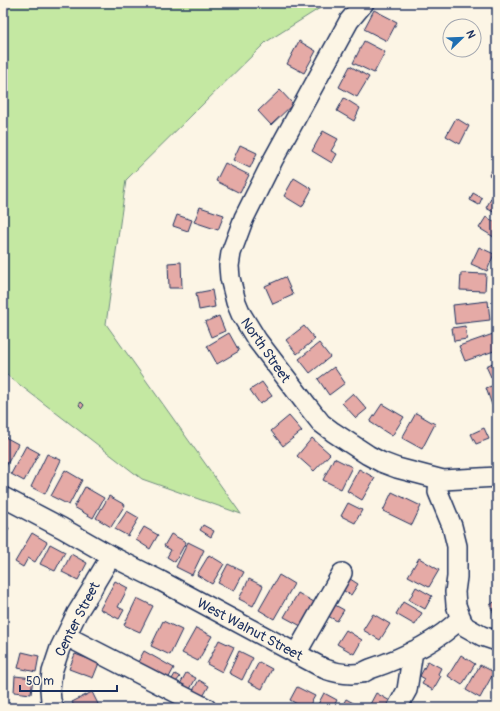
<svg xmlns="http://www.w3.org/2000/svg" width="500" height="711" font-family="Pangolin,sans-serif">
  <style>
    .green { fill: #c4e8a2; stroke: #708c80 }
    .building { fill: #e5aaa6; stroke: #1b2f5e }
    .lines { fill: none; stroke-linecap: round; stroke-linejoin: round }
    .minor-casing { stroke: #1b2f5e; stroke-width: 22 }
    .minor { stroke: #fcf5e5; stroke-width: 19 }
    .labels { text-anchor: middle; stroke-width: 3; stroke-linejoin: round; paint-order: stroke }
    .street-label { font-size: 14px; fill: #1b2f5e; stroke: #fcf5e5 }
  </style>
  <rect width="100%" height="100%" fill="#fcf5e5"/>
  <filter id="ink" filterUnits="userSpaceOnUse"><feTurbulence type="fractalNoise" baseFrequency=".025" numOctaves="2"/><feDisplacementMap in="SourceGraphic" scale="8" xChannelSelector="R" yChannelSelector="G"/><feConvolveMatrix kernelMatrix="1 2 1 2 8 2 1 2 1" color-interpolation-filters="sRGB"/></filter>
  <g filter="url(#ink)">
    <!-- green -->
    <path class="green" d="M3,3H328L266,42L126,180L106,324L241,514L142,479L3,372Z"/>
    <!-- building -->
    <path class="building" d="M374,10L397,22L387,41L364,29Z
      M299,41L316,51L304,73L287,64Z
      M364,41L385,52L374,73L353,63Z
      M350,66L369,77L357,97L339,87Z
      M280,90L293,104L271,125L258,111Z
      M344,98L360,108L354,121L337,111Z
      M456,118L469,126L460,144L446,136Z
      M323,131L338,139L331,151L337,154L332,163L312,151Z
      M240,145L257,153L250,168L233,160Z
      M497,162V179L489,175Z
      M225,163L249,175L240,193L216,181Z
      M294,178L312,189L302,207L284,196Z
      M473,193L482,198L479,205L470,200Z
      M494,193L497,194V214L486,208Z
      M200,207L224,215L218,230L194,222Z
      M177,215L192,220L188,231L173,226Z
      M486,217L497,223V239L479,228Z
      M479,247L494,254L487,271L471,264Z
      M181,262L182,288H169L168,263Z
      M461,273L486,274L485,291L460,290Z
      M285,277L293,295L273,304L265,286Z
      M212,290L215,307L199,310L196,293Z
      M488,301L490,320L455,324L453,305Z
      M219,316L225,331L211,337L205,322Z
      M304,326L315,339L297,354L286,340Z
      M465,326L467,339L454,341L452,328Z
      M229,333L239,351L217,364L207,346Z
      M496,333L497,350L465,361L459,346Z
      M319,343L330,357L310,373L299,359Z
      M497,361V375L491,377L486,366Z
      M334,367L345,383L329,395L318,379Z
      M262,382L272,396L260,404L250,390Z
      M497,384V403L492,405L486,388Z
      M353,393L367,409L356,418L342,403Z
      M81,402L84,405L82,408L79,405Z
      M382,404L404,417L392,436L370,422Z
      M497,408V418L494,409Z
      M416,413L435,424L422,449L402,438Z
      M289,416L302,431L283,446L271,431Z
      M484,428L489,439L476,444L471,434Z
      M5,437L18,444L4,470L3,469V441Z
      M312,438L330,454L314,471L297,456Z
      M26,446L39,453L24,481L11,474Z
      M47,454L61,460L45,494L31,487Z
      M334,458L352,467L341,489L323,480Z
      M359,469L375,478L362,500L347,491Z
      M65,470L82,480L69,505L51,496Z
      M85,487L104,498L93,518L74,507Z
      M392,492L421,506L412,525L383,511Z
      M109,496L125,505L111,527L96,518Z
      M348,503L362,510L355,523L341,516Z
      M127,511L139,518L128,536L115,529Z
      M3,525L9,528L3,540Z
      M203,525L214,531L211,537L200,530Z
      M144,527L158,535L150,549L136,540Z
      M32,533L47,542L35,562L28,558L23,567L15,562Z
      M171,534L186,542L175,562L167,557L171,550L164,546Z
      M188,542L204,550L192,575L176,567Z
      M50,544L65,552L55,571L40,564Z
      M71,554L87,563L78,580L62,572Z
      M209,555L224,564L212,584L197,575Z
      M419,558L439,570L429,587L408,576Z
      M228,564L244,572L234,591L218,583Z
      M497,568V579L494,569Z
      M279,575L294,584L274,619L259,610Z
      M347,577L358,584L351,595L339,588Z
      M249,579L263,586L253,606L239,599Z
      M115,581L128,588L118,607L124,610L119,619L100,609Z
      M416,587L432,596L425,609L409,600Z
      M298,593L314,602L301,626L284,617Z
      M137,598L153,606L140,632L124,625Z
      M497,600V617L495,616L490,605Z
      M403,602L422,613L415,625L396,614Z
      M335,605L344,610L337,621L328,616Z
      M373,614L390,624L380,640L363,630Z
      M163,621L182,630L170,655L151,646Z
      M196,628L212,636L198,661L182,653Z
      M346,630L362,640L354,654L337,644Z
      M219,640L234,647L222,672L207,664Z
      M144,651L174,668L167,681L137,664Z
      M239,651L253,658L242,680L229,673Z
      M22,652L39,656L36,672L18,668Z
      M75,654L99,663L93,678L69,669Z
      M461,655L475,664L462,685L448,676Z
      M428,661L441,668L438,674L441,676L433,690L422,684L425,679L420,676Z
      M259,662L272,669L262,689L248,682Z
      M480,665L494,672L480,698L466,690Z
      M186,673L196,678L189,691L179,686Z
      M175,674L180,677L176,682L172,679Z
      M15,676L33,678L31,694L14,692Z
      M199,680L209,686L201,700L191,694Z
      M297,687L315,696L308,708H304L290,700Z
      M92,692L100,708H75L72,702Z
      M324,693L337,700L333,708H316Z
      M376,693L392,702L389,708H368Z
      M346,699L359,706L358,708H341Z"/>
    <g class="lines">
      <defs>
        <path id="minor" d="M364,3L349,21L273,160L244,218L231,253L229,266L230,278L236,302L241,314L257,340L306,404L321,423L333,432L368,455L381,462L397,468L439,479L443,480L497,477
          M439,479L438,492L452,526L457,546V577L455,592L456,605L462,622L466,627L482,636L497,641
          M3,497L62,528L111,556L161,581L325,669C336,673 350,675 362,673C365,672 367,670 370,669C403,658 436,643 461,618
          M66,636L206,708
          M296,654L342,573
          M54,708L51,701L50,689L52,672L60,648L77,613L92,589L96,581L111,556
          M397,708L407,690L413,651"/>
      </defs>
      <!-- minor casing -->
      <use href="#minor" class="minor-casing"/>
      <!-- minor -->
      <use href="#minor" class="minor"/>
    </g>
  </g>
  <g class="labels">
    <!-- street labels -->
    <g class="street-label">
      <text transform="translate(266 350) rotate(55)" y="5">North Street</text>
      <text transform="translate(77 619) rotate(-63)" y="5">Center Street</text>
      <text transform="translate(250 629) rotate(28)" y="5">West Walnut Street</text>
    </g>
  </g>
  <!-- margin -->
  <rect width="500" height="711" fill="none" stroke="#fcf5e5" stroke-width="16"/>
  <rect x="8" y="8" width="484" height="695" fill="none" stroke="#1b2f5e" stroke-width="1.5" filter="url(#ink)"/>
  <!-- north arrow -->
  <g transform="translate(462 38) rotate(67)"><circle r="19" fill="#fcf5e5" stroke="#a2a6af"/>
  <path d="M0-3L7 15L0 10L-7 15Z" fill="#1f6fb2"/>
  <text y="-6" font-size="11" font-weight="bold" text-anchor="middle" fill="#1b2f5e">N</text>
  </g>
  <!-- scale -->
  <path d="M20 685v6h97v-6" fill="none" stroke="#1b2f5e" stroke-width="2"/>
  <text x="26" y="685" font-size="12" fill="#1b2f5e" stroke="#fcf5e5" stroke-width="3" paint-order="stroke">50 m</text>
</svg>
